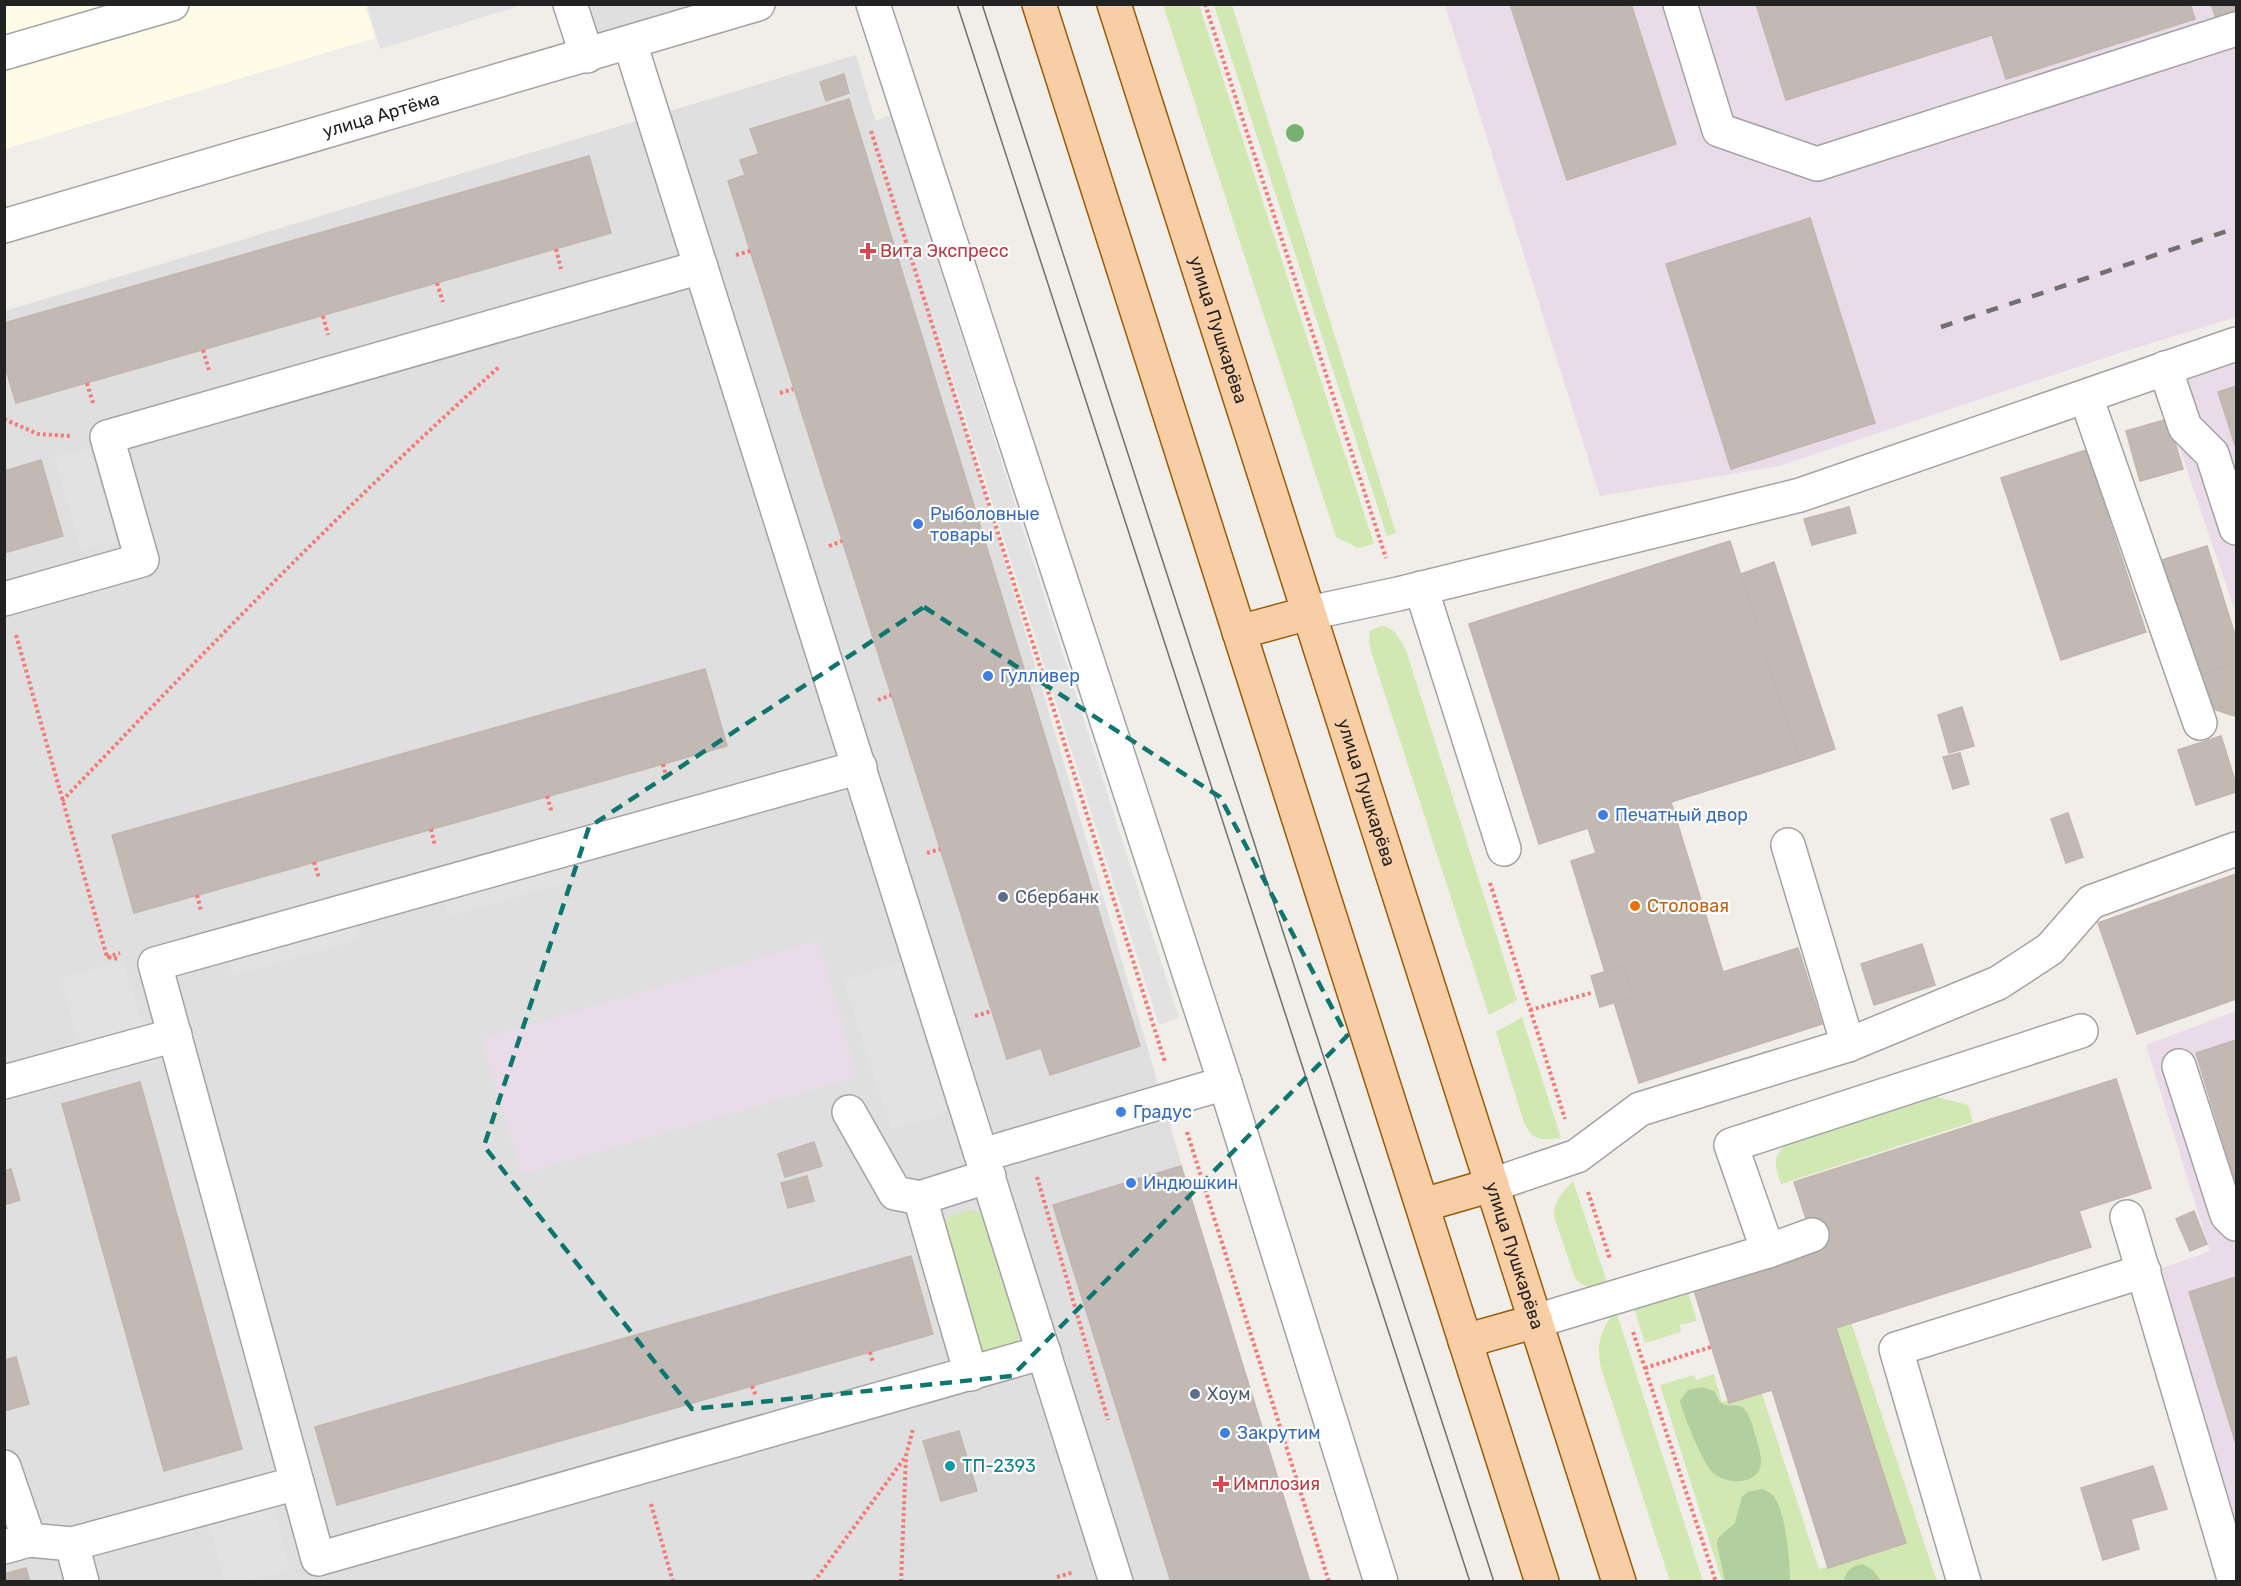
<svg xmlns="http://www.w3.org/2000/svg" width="2241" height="1586" font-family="Rubik,sans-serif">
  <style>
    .residential { fill: #e0dfdf }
    .industrial { fill: #eadbe9 }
    .education { fill: #fefce6 }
    .grass { fill: #d1e8b2 }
    .forest { fill: #b2cfa0 }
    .parking { fill: #e2e2e2 }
    .building { fill: #c2b9b5; stroke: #c3b4ac; stroke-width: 1.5 }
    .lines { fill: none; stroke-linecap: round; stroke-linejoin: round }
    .minor-casing { stroke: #a3a3a3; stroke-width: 36 }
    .major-casing { stroke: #985c07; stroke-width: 36 }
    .path { stroke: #f47a77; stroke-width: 4; stroke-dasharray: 3 3; stroke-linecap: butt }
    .minor { stroke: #fff; stroke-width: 33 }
    .major { stroke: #f8cea7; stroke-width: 33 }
    .tram { stroke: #707070; stroke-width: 1.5 }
    .rail { stroke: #707070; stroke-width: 4.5; stroke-dasharray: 12 12; stroke-linecap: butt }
    .tree { fill: #76b072 }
    .marked { fill: none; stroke: #0f766e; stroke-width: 4.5; stroke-dasharray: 12 8; stroke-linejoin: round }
    .health-dot { fill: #e0444e; stroke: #fff; stroke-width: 2 }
    .shop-dot { fill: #3f7fe0; stroke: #fff; stroke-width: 2 }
    .service-dot { fill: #5c6f8a; stroke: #fff; stroke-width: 2 }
    .food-dot { fill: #e8710a; stroke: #fff; stroke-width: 2 }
    .culture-dot { fill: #0f9aa8; stroke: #fff; stroke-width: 2 }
    .labels { text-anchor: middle; stroke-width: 4.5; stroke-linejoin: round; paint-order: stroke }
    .street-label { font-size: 18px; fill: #222; stroke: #fff }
    .health-label { font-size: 18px; fill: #be3a42; stroke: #fff; text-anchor: start }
    .shop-label { font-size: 18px; fill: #366cbe; stroke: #fff; text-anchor: start }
    .service-label { font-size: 18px; fill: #4e5e75; stroke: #fff; text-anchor: start }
    .food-label { font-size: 18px; fill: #c56008; stroke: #fff; text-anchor: start }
    .culture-label { font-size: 18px; fill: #0d838f; stroke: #fff; text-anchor: start }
  </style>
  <rect width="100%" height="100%" fill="#f1eee9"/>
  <!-- residential -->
  <path class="residential" d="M577,4L703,5L588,40Z
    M856,55L1304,1581L5,1582V311Z"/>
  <!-- industrial -->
  <path class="industrial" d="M1445,5H2236V317L2116,354L1779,466L1600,496Z
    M2236,337V614L2151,365Z
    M818,941L857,1077L522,1174L482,1039Z
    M2236,1011V1581L2130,1280L2210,1251L2146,1045Z"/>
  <!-- education -->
  <path class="education" d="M5,5H365L375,38L5,149Z"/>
  <!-- grass -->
  <path class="grass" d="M1163,5H1199L1374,544L1358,548L1336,537Z
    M1214,5H1232L1396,533L1387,536Z
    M1380,626C1394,626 1400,639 1406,650L1517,1000L1489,1015L1371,651L1369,642L1370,631Z
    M1522,1017L1561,1138C1541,1140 1534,1142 1524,1123L1496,1032Z
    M1921,1093L1968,1105L1973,1122L1781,1184C1771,1155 1775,1154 1798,1134Z
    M1573,1181L1609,1288C1594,1289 1585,1289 1575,1278L1554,1216C1553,1201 1563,1192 1573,1181Z
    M969,1210L978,1212L985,1218L1019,1335L1017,1346L995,1358L978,1351L943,1229L949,1216Z
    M1687,1289L1697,1321L1680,1325L1681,1332L1645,1343L1633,1305Z
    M1616,1311L1703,1581H1670L1601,1368C1596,1345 1600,1329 1616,1311Z
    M1850,1319L1937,1581H1722L1660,1385L1694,1375L1696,1380L1714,1374L1722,1402L1761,1391L1819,1569L1895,1545L1826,1327Z"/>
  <!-- forest -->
  <path class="forest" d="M1703,1387L1714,1391C1717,1395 1718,1400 1721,1403C1729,1409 1740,1401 1746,1411C1752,1419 1754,1431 1757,1441C1759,1450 1763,1459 1760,1468C1754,1486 1724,1484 1712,1472C1703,1463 1683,1415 1680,1401L1688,1390Z
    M1762,1489C1766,1491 1772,1493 1774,1497C1786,1512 1790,1562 1790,1581H1725L1717,1545L1718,1538L1735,1523L1742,1497L1747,1492Z
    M1863,1564L1873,1570L1881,1581H1844C1846,1570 1852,1566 1863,1564Z"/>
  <!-- parking -->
  <path class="parking" d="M515,4L516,7L380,49L367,5Z
    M891,115L1179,1018L1159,1025L871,122Z
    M90,448L116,541L81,550L55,457Z
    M569,857L575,880L448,916L441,893Z
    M353,917L359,939L232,975L225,953Z
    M123,960L143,1027L80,1045L60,979Z
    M901,962L947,1112L891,1129L844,980Z
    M271,1499L290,1569L246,1581H225L207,1517Z"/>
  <!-- building -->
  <path class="building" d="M1510,4H1631L1676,144L1567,180Z
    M1756,4H2190L2195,19L2006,79L1992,35L1786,100Z
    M2211,4H2236V18L2218,24Z
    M844,74L849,93L826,101L820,82Z
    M849,99L1140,1046L1050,1075L1041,1048L1007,1059L728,181L745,175L740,160L759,154L750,129Z
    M589,156L611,233L16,403L4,363V323Z
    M1810,218L1875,423L1731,469L1666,264Z
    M2236,386V448L2218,392Z
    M2168,419L2183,469L2140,481L2126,431Z
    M2086,450L2146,632L2061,660L2001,478Z
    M41,460L63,536L4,553V471Z
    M1849,507L1856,533L1812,545L1804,519Z
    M1730,541L1800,761L1671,802L1723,972L1798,948L1822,1024L1639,1083L1614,1002L1633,997L1628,982L1623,966L1605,972L1571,861L1596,853L1588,828L1539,844L1469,624Z
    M2207,546L2236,638V663L2200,675L2162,560Z
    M1774,562L1816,692L1781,703L1741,574Z
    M2236,663V715L2234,716L2210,708L2200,675Z
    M705,669L727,746L134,913L112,835Z
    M1816,692L1835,749L1800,761L1781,703Z
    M1962,707L1974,746L1949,753L1938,715Z
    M2221,736L2236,784V792L2196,805L2178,750Z
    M1960,753L1969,784L1953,789L1943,757Z
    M2068,813L2083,857L2066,863L2051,819Z
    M2236,874V999L2137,1034L2098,923Z
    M1922,944L1935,985L1874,1005L1861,964Z
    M1623,966L1633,997L1600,1007L1591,976Z
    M2236,1040V1183L2196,1053Z
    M2116,1079L2151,1188L2079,1211L2091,1247L1836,1328L1906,1543L1828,1568L1772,1390L1729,1403L1693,1287L1816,1249L1794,1182Z
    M140,1082L242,1449L164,1471L62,1104Z
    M814,1142L822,1166L785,1177L778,1154Z
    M1181,1166L1310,1582H1171L1053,1205Z
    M11,1169L20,1200L4,1205V1171Z
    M807,1176L814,1201L788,1208L781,1183Z
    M2194,1211L2207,1244L2190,1251L2176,1219Z
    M911,1256L933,1334L337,1505L315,1427Z
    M2236,1277V1444L2189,1292Z
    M16,1357L29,1404L4,1411V1360Z
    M959,1431L977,1491L941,1501L923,1441Z
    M2153,1466L2167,1509L2131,1519L2139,1549L2103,1560L2081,1488Z
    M26,1568L30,1582H4V1574Z"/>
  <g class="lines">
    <defs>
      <g id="minor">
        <path d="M570,4L587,56"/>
        <path d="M873,4L1225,1083L1381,1582"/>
        <path d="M1680,4L1719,130L1817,164L2236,29"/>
        <path d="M630,43L1116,1582"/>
        <path d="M4,53L172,4"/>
        <path id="s1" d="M4,226L758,4"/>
        <path d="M2165,368L2185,427L2212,454L2236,528"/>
        <path d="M2086,397L2200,723"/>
        <path d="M1421,588L1504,849"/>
        <path d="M4,599L142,560L107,437L701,267"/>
        <path d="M1309,613L1398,594L1800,495L2236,344"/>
        <path d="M860,767L155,964L318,1559L1044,1352"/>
        <path d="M1788,845L1848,1045"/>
        <path d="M2179,1066L2227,1215L2236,1224"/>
        <path d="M4,1082L175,1035"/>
        <path d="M849,1112L895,1193L920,1198L989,1176"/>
        <path d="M983,1155L1225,1083"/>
        <path d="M1492,1185L1577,1156L1640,1109L1848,1045L1998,983L2050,949L2091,902L2236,849"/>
        <path d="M920,1198L971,1374"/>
        <path d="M2127,1217L2235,1582"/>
        <path d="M1768,1251L1731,1145L2081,1031"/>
        <path d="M1536,1321L1768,1251L1812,1235"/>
        <path d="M4,1467L29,1540"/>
        <path d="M72,1544L82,1582"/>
        <path d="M4,1547L29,1540L72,1544L297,1483"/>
        <path d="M1964,1582L1896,1349L2144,1271"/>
      </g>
      <g id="major">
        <path d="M1039,4L1542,1582"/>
        <path id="s2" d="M1114,4L1619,1582"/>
        <path d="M1239,632L1309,613"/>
        <path d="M1423,1205L1492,1185"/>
        <path d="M1465,1341L1536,1321"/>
      </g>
    </defs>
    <!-- minor casing -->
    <use href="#minor" class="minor-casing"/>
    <!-- major casing -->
    <use href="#major" class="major-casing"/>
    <!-- path -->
    <path class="path" d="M1205,4L1386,558
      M871,131L1165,1062
      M556,249L561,269
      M736,255L750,251
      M437,283L443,302
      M323,316L328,335
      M203,350L209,370
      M87,383L93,403
      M780,393L793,389
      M4,419L38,434L70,436
      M829,546L842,541
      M16,635L107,957L118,959
      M878,700L891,695
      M663,764L667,780
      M547,796L552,813
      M62,801C204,652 346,504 500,366
      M431,829L435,846
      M927,853L940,849
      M314,862L319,878
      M1490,883L1565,1119
      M197,895L201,911
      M107,957L120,953
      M1530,1010L1591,993
      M975,1016L992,1011
      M1187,1132L1329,1582
      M1037,1177L1108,1420
      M1588,1192L1610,1259
      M1633,1332L1716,1582
      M870,1352L873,1363
      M1645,1368L1711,1347
      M752,1386L756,1396
      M651,1504L673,1582
      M1057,1577L1074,1572
      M814,1582L906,1456
      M901,1582L906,1456L913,1429"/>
    <!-- minor -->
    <use href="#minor" class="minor"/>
    <!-- major -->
    <use href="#major" class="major"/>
    <!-- tram -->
    <path class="tram" d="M957,4L1470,1582
      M982,4L1494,1582"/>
    <!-- rail -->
    <path class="rail" d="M1941,327L2236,228"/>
  </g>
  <!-- trees -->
  <circle class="tree" cx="1295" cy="133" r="9"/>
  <!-- marked area -->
  <path class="marked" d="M924,607L1220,797L1347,1036L1012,1376L692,1409L484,1146L589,827Z"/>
  <!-- markers -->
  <g class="health-dot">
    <path d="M865 242h6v6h6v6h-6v6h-6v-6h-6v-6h6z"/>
    <path d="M1218 1475h6v6h6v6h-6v6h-6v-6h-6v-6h6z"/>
  </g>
  <g class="shop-dot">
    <circle cx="918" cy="524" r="6"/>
    <circle cx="988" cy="676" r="6"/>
    <circle cx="1603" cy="815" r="6"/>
    <circle cx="1121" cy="1112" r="6"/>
    <circle cx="1131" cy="1183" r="6"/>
    <circle cx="1225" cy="1433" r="6"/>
  </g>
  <g class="service-dot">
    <circle cx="1003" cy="897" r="6"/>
    <circle cx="1195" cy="1394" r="6"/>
  </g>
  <circle class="food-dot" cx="1635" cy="906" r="6"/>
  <circle class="culture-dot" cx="950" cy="1466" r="6"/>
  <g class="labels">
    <!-- street labels -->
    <g class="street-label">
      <text dy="6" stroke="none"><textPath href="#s1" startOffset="393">улица Артёма</textPath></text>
      <text dy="6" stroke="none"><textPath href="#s2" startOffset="342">улица Пушкарёва</textPath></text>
      <text dy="6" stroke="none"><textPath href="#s2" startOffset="828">улица Пушкарёва</textPath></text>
      <text dy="6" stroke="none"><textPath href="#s2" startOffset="1314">улица Пушкарёва</textPath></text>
    </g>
    <!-- health labels -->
    <g class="health-label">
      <text x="880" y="257">Вита Экспресс</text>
      <text x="1233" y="1490">Имплозия</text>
    </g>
    <!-- shop labels -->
    <g class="shop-label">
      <text x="930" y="520">Рыболовные<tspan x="930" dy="21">товары</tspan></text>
      <text x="1000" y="682">Гулливер</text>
      <text x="1615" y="821">Печатный двор</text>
      <text x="1133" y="1118">Градус</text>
      <text x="1143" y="1189">Индюшкин</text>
      <text x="1237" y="1439">Закрутим</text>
    </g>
    <!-- service labels -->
    <g class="service-label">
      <text x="1015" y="903">Сбербанк</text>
      <text x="1207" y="1400">Хоум</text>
    </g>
    <!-- food labels -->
    <g class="food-label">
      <text x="1647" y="912">Столовая</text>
    </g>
    <!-- culture labels -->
    <g class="culture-label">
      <text x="962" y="1472">ТП-2393</text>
    </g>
  </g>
  <!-- border -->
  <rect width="2241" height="1586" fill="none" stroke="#222222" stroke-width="12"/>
</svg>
